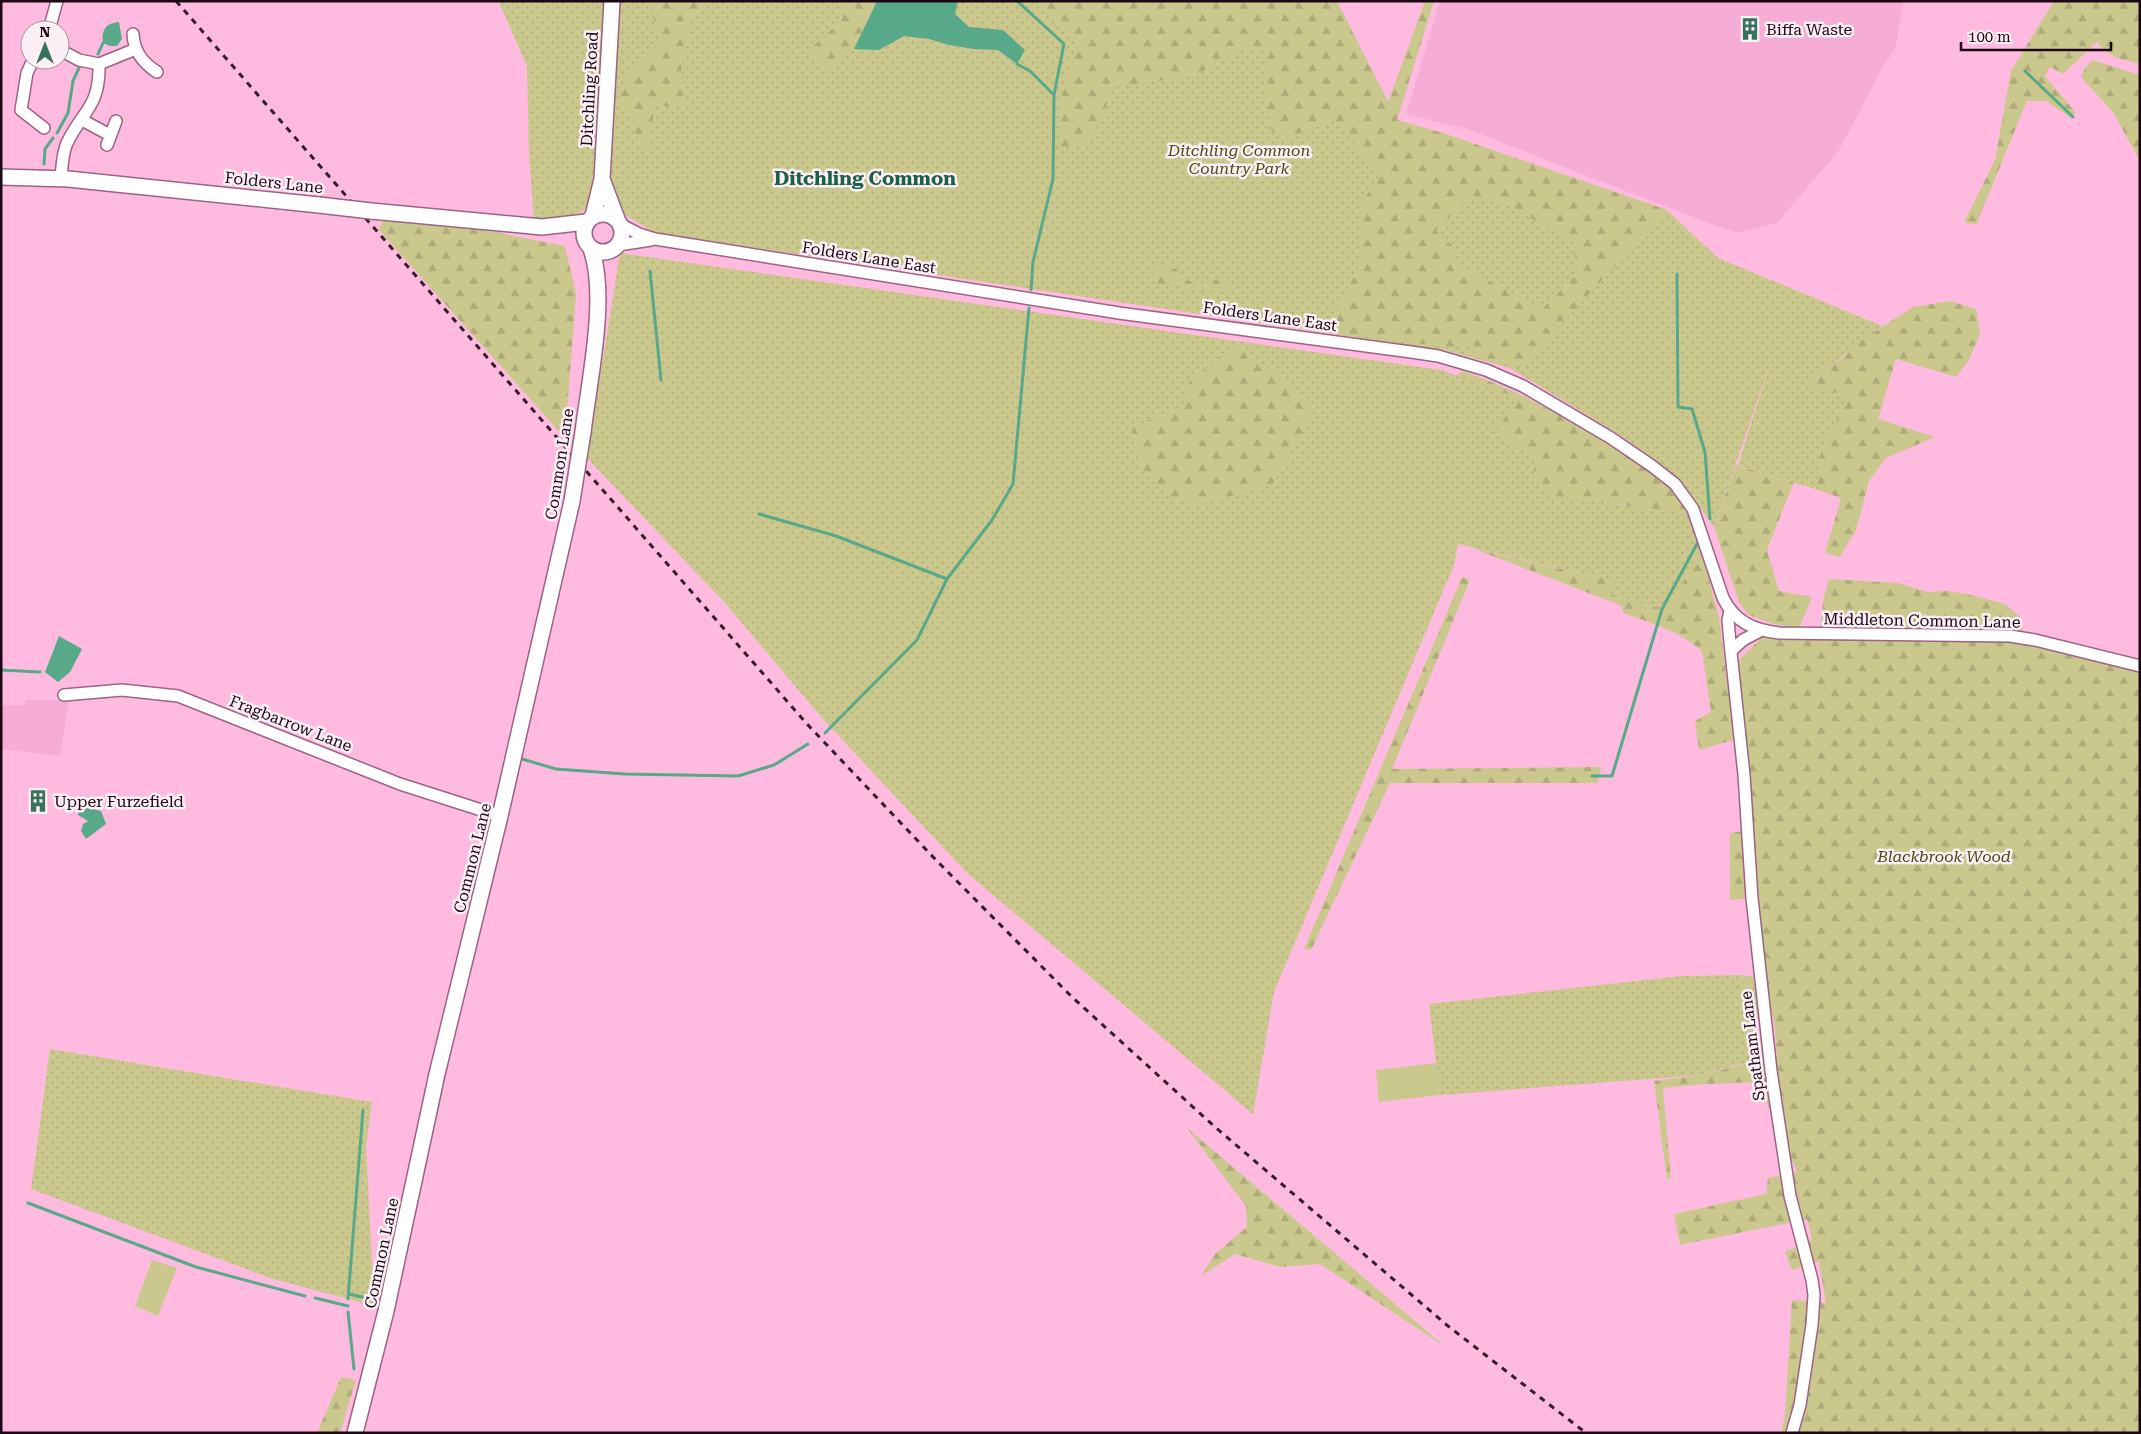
<svg xmlns="http://www.w3.org/2000/svg" width="2141" height="1434" font-family="'Roboto Serif',serif">
  <style>
    .built { fill: #f6add5 }
    .green { fill: url(#green-dots) }
    .forest { fill: url(#forest-firs); fill-rule: evenodd }
    .pitch { fill: #cbc88d }
    .water { fill: #57a989 }
    .lines { fill: none; stroke-linecap: round; stroke-linejoin: round }
    .stream { stroke: #57a989; stroke-width: 3 }
    .minor-casing { stroke: #9e6283; stroke-width: 14 }
    .major-casing { stroke: #9e6283; stroke-width: 18 }
    .minor { stroke: #fff; stroke-width: 11 }
    .major { stroke: #fff; stroke-width: 15 }
    .rail { stroke: #371c2c; stroke-width: 3; stroke-dasharray: 6 6; stroke-linecap: butt }
    .major-bridge-casing { stroke: #9e6283; stroke-width: 18; stroke-linecap: butt }
    .major-bridge { stroke: #fff; stroke-width: 15 }
    .labels { text-anchor: middle; stroke-width: 5; stroke-linejoin: round; paint-order: stroke }
    .poi-label { font-size: 16px; fill: #1c0714; stroke: #fdeff6; text-anchor: start }
    .street-label { font-size: 16px; fill: #1c0714; stroke: #fdeff6 }
    .park-label { font-size: 16px; font-style: italic; fill: #4d4911; stroke: #fdeff6 }
    .quarter-label { font-size: 19px; font-weight: bold; fill: #1b6148; stroke: #fdeff6 }
  </style>
  <defs>
    <pattern id="green-dots" width="8" height="8" patternUnits="userSpaceOnUse" patternTransform="scale(1.25)"><rect width="8" height="8" fill="#cbc88d"/><path d="M2 2h.1M6 6h.1" fill="none" stroke="#aeaa79" stroke-width="1.8" stroke-linecap="round"/></pattern>
    <pattern id="forest-firs" width="22" height="20" patternUnits="userSpaceOnUse" patternTransform="scale(1.25)"><rect width="22" height="20" fill="#cbc88d"/><path d="M5 1l3.5 6h-7zM16 11l3.5 6h-7z" fill="#aeaa79"/></pattern>
  </defs>
  <rect width="100%" height="100%" fill="#febbdf"/>
  <!-- built -->
  <path class="built" d="M1440,1H1904L1895,49L1883,67L1838,152L1777,223L1738,233L1716,226L1467,129L1406,114Z
    M25,700H69L60,756L1,749V705H25Z"/>
  <!-- green -->
  <path class="green" d="M500,1H1337L1397,120L1443,133L1667,210L1718,258L1882,326C1863,339 1847,357 1826,367L1831,391L1845,394L1847,400L1840,417L1825,442L1819,464L1818,490L1738,465L1771,361L1714,527L1686,488L1659,463L1623,437L1510,368L1448,351L656,233L613,208L588,205C575,222 554,220 534,222L529,154L527,66L500,5Z
    M620,253L1441,370L1518,398L1493,435L1507,438L1534,460V471L1542,489L1554,498H1586L1656,511L1689,513L1701,547L1672,604L1656,607L1609,594L1613,581L1458,544L1454,565L1274,992L1253,1114L967,873L822,718L726,604L587,458Z
    M1740,975L1754,1020L1763,1058L1701,1075L1440,1095L1429,1004L1681,976Z
    M50,1049L372,1102L366,1146L374,1306L273,1279L31,1189Z"/>
  <!-- forest -->
  <path class="forest" d="M650,1H713L692,21L681,70L686,106H655L646,156L620,99L627,73L659,42Z
    M841,1H877L854,49L830,70L807,52L840,22Z
    M1032,1H1337L1388,102L1425,1H1434L1397,120L1443,133L1667,210L1524,364C1507,371 1487,360 1470,355L1468,346L1462,343L1452,348L1325,331L1358,269L1361,203L1380,177L1335,120L1282,140L1269,127L1263,49H1243L1194,76L1114,87L1091,142L1061,147L1060,100L1079,42ZM1467,199L1506,204L1573,242L1578,273L1542,309L1458,265L1456,249L1436,231Z
    M2054,1H2140V64C2119,58 2111,59 2097,42L2063,74L2050,67L2045,76L2076,113L2071,118L2046,101H2027L1976,225L1964,222L1995,160L2011,71Z
    M2093,60L2140,75V161L2113,112L2081,77L2085,68Z
    M385,218L464,226L565,246L576,294L565,438L378,229Z
    M1157,266L1176,269L1189,281L1210,285L1212,279L1224,282L1234,289L1218,293L1155,283L1152,274Z
    M1950,301L1976,309L1980,334L1969,360L1956,377L1896,359L1878,419L1935,437L1886,458L1869,481L1856,530L1840,557L1825,553L1841,498L1818,490C1818,474 1818,458 1824,443C1830,428 1841,416 1847,400L1845,394L1813,389L1811,378L1816,372L1842,359L1863,339L1913,307Z
    M1236,343L1316,406L1272,485L1200,504L1171,500L1137,465L1132,427L1183,407L1186,385Z
    M1462,371C1515,388 1564,417 1612,447C1631,459 1652,470 1669,485C1678,493 1683,503 1689,513L1656,511L1586,498H1554L1542,489L1534,471V460L1507,439L1493,435L1518,398L1456,376Z
    M1736,465L1794,482L1767,550L1779,591L1812,597L1800,626L1793,627L1773,624L1749,615L1739,602L1714,527Z
    M1701,547L1719,618L1726,674L1764,635H1820L1823,601L1829,579L1898,583L1927,592L1947,591L1967,594L2005,604L2019,616L2026,639L2140,664V1433H1781L1785,1415L1792,1300L1826,1303L1819,1261L1792,1270L1785,1252L1812,1239L1807,1219L1680,1245L1674,1214L1766,1194L1768,1178L1797,1172L1758,1082L1705,1084L1663,1088L1671,1179H1667L1654,1081L1701,1075L1777,1056L1774,1018L1754,1020L1740,975L1767,978L1753,898L1730,900V833L1750,830L1747,736L1699,750L1695,721L1711,712L1702,651C1679,631 1651,623 1623,613L1622,606L1472,548L1613,581L1610,594L1656,607L1672,604Z
    M1462,577L1470,580L1392,769L1602,767L1597,783H1390L1311,950L1304,949Z
    M1187,1128L1447,1348L1320,1264L1280,1267L1235,1254L1201,1276L1216,1253L1247,1227L1246,1206Z
    M341,1377L356,1380L340,1433H317Z"/>
  <!-- pitch -->
  <path class="pitch" d="M1436,1063L1440,1095L1379,1102L1376,1070Z
    M152,1260L177,1268L158,1316L135,1306Z"/>
  <!-- water -->
  <path class="water" d="M877,1H958L955,14L969,27L1003,30L1025,50L1017,64L998,50L974,49L949,45L929,39L904,36L879,50L854,49Z
    M119,22L122,39L117,46H110L103,43C101,30 106,23 119,22Z
    M59,636L82,649L70,672L58,682L45,672Z
    M86,807L101,811L106,824L86,839L81,831L83,824L88,821L78,815V809Z"/>
  <g class="lines">
    <!-- stream -->
    <path class="stream" d="M1017,1L1064,44L1054,95L1053,179L1033,262L1031,290
      M98,54L103,43
      M1017,64L1030,71L1054,95
      M2025,71L2073,117
      M57,133L68,113L73,81L79,68
      M44,164L45,149L53,138
      M650,271L661,380
      M1677,274L1678,407L1692,409L1705,452L1710,519
      M759,514L836,536L947,579
      M1,670L40,672
      M825,733L917,640L947,579L992,520L1013,484L1029,308
      M519,758L556,769L625,774L738,776L774,765L808,744
      M1592,776H1612L1662,609L1698,542
      M28,1203L196,1267L305,1296
      M349,1294L371,1299
      M315,1298L348,1306
      M348,1299L363,1110
      M348,1312L354,1369"/>
    <defs>
      <path id="minor" d="M49,30L57,1
        M133,34C134,52 143,63 157,72
        M60,50L79,60L99,64C100,107 83,110 67,143C62,154 62,167 61,179
        M33,60L27,73L21,110L44,128
        M99,64L136,49
        M82,120L110,135
        M107,145L116,121
        M620,224L639,234L655,239L1119,313L1411,352L1438,356L1486,370L1523,386L1611,438L1652,466L1675,484L1693,509L1723,598C1735,622 1753,630 1779,633L2010,636L2035,640L2140,666
        M618,245L651,240
        M1730,611L1728,620L1730,643L1744,775L1752,898L1771,1071L1790,1196L1812,1280L1814,1295L1812,1325L1800,1405L1792,1433
        M1731,651L1743,640L1760,631
        M64,695L122,690L178,696L400,784L500,816"/>
      <path id="major" d="M1,177L68,179L319,205
        M602,179L617,219
        M371,211L542,227L586,222
        M584 233a19 19 0 1 1 38 0a19 19 0 1 1-38 0Z
        M593,216L602,179L612,1
        M583,432C589,382 608,295 591,249
        M355,1433L386,1311L437,1074L500,816L572,501"/>
    </defs>
    <!-- minor casing -->
    <use href="#minor" class="minor-casing"/>
    <!-- major casing -->
    <use href="#major" class="major-casing"/>
    <!-- minor -->
    <use href="#minor" class="minor"/>
    <!-- major -->
    <use href="#major" class="major"/>
    <!-- rail -->
    <path class="rail" d="M176,1L807,724L935,859L1072,997L1215,1127L1448,1326L1586,1433"/>
    <defs>
      <path id="major-bridge" d="M319,205L371,211
        M572,501L583,432"/>
    </defs>
    <!-- major-bridge casing -->
    <use href="#major-bridge" class="major-bridge-casing"/>
    <!-- major-bridge -->
    <use href="#major-bridge" class="major-bridge"/>
  </g>
  <!-- icons -->
  <defs>
    <symbol id="building-bare" viewBox="-9 -9 18 18"><path d="M-4-6H4V6H1V3H-1V6H-4ZM-2.5-4.3h1.7v1.8h-1.7ZM.8-4.3h1.7v1.8H.8ZM-2.5-1h1.7V.8h-1.7ZM.8-1h1.7V.8H.8Z" fill="#38725b" stroke="#fdeff6" stroke-width="2.5" paint-order="stroke"/></symbol>
  </defs>
  <g fill-rule="evenodd">
    <use href="#building-bare" x="1734" y="13" width="32" height="32"/>
    <use href="#building-bare" x="22" y="785" width="32" height="32"/>
  </g>
  <g class="labels">
    <!-- poi labels -->
    <g class="poi-label">
      <text x="1766" y="35">Biffa Waste</text>
      <text x="54" y="807">Upper Furzefield</text>
    </g>
    <!-- street labels -->
    <g class="street-label">
      <text transform="translate(589 89) rotate(-87)" y="6">Ditchling Road</text>
      <text transform="translate(274 182) rotate(6)" y="6">Folders Lane</text>
      <text transform="translate(869 257) rotate(9)" y="6">Folders Lane East</text>
      <text transform="translate(1270 316) rotate(8)" y="6">Folders Lane East</text>
      <text transform="translate(559 464) rotate(-81)" y="6">Common Lane</text>
      <text transform="translate(1922 620) rotate(1)" y="6">Middleton Common Lane</text>
      <text transform="translate(291 723) rotate(21)" y="6">Fragbarrow Lane</text>
      <text transform="translate(472 858) rotate(-76)" y="6">Common Lane</text>
      <text transform="translate(1752 1046) rotate(-97)" y="6">Spatham Lane</text>
      <text transform="translate(381 1253) rotate(-78)" y="6">Common Lane</text>
    </g>
    <!-- park labels -->
    <g class="park-label">
      <text x="1239" y="156">Ditchling Common<tspan x="1239" dy="18">Country Park</tspan></text>
      <text x="1944" y="862">Blackbrook Wood</text>
    </g>
    <!-- quarter labels -->
    <g class="quarter-label">
      <text x="865" y="185">Ditchling Common</text>
    </g>
  </g>
  <!-- border -->
  <rect width="2141" height="1434" fill="none" stroke="#1c0714" stroke-width="5"/>
  <!-- north arrow -->
  <g transform="translate(45 45)"><circle r="24" fill="#fdeff6" stroke="#a3929c"/>
  <path d="M0-4L9 19L0 12L-9 19Z" fill="#38725b"/>
  <text y="-8" font-size="14" font-weight="bold" text-anchor="middle" fill="#1c0714">N</text>
  </g>
  <!-- scale -->
  <path d="M1961 42v8h150v-8" fill="none" stroke="#1c0714" stroke-width="2.5"/>
  <text x="1968" y="42" font-size="15" fill="#1c0714" stroke="#fdeff6" stroke-width="4" paint-order="stroke">100 m</text>
</svg>
